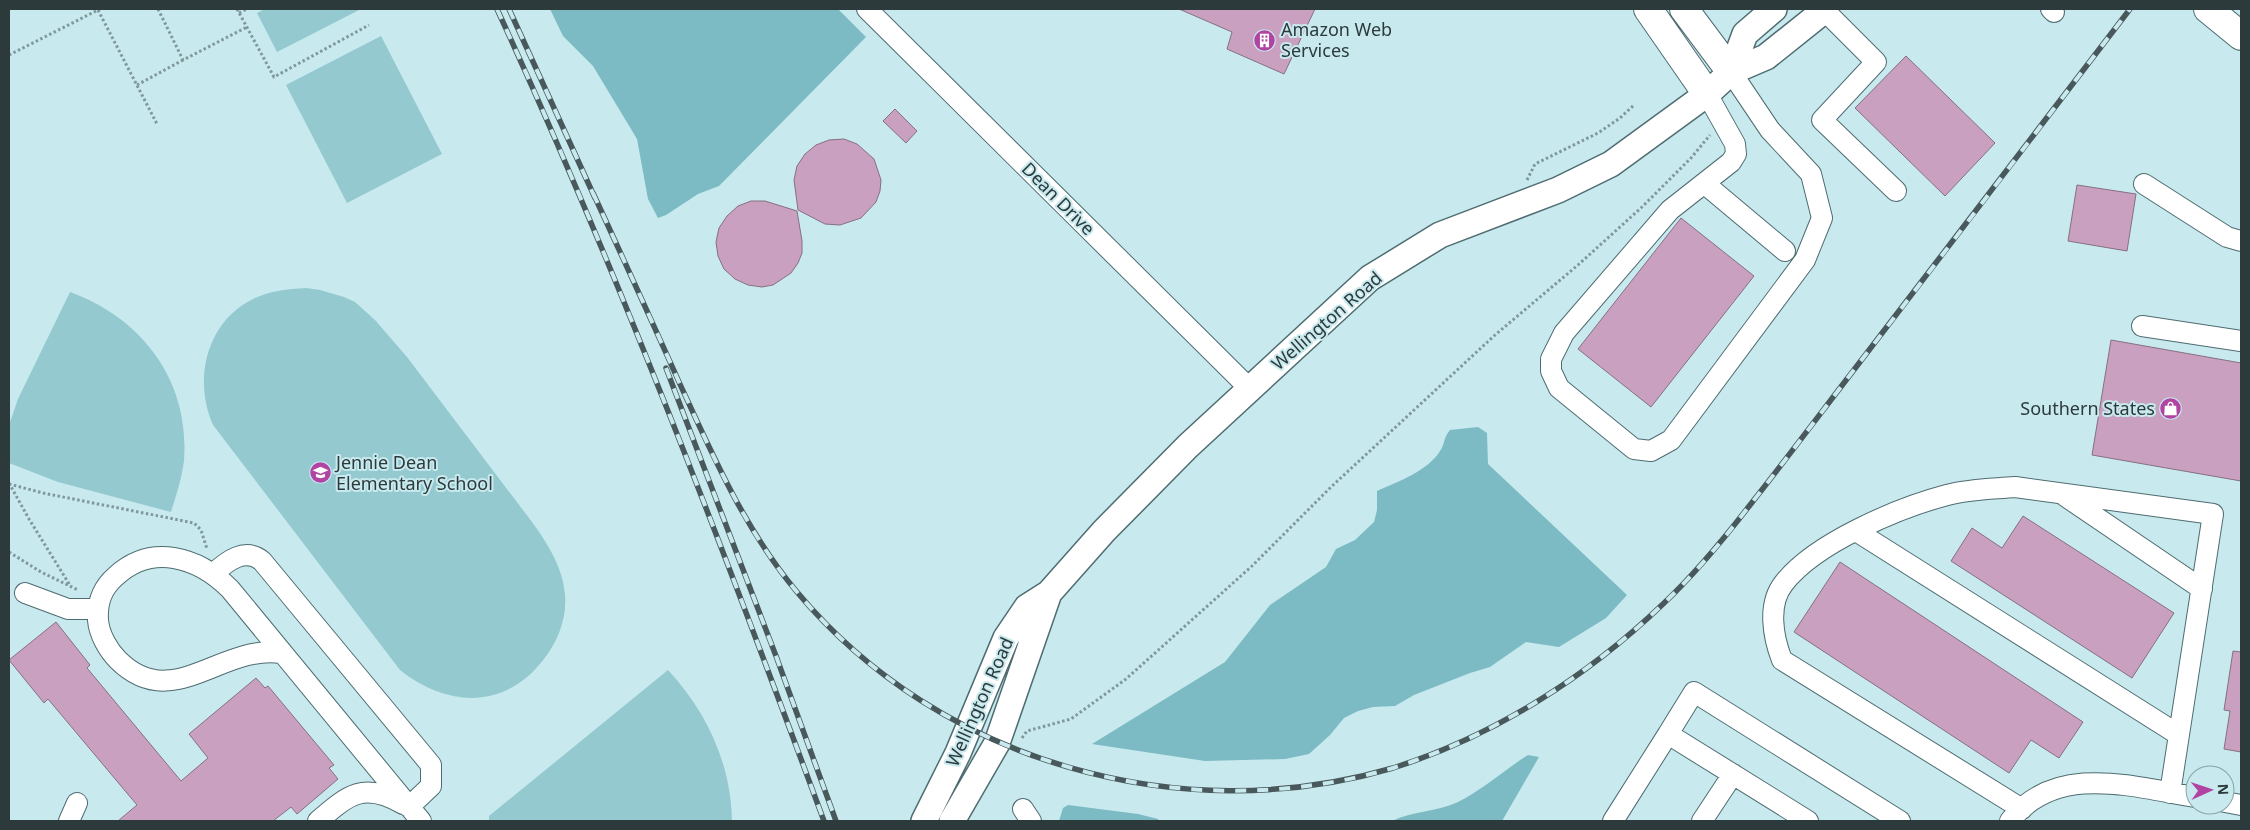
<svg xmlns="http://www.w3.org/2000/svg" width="2250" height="830" font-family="'Noto Sans',sans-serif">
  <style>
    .green { fill: #94c9d0 }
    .forest { fill: #7cbbc4 }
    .building { fill: #caa0c1; stroke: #857080 }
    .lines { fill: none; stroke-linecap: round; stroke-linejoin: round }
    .minor-casing { stroke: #4e6c71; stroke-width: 22 }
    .major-casing { stroke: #4e6c71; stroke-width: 28 }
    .highway-casing { stroke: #4e6c71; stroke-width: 30 }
    .path { stroke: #80989b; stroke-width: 3; stroke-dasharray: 2.5 2.5; stroke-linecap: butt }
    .minor { stroke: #fff; stroke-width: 20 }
    .major { stroke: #fff; stroke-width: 25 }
    .highway { stroke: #fff; stroke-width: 28 }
    .rail-casing { stroke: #48585b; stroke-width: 5.5 }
    .rail { stroke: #c8e9ee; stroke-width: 4; stroke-dasharray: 11; stroke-linecap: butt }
    .labels { text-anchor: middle; stroke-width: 4; stroke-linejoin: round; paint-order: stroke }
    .poi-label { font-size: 18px; fill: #2d3a3c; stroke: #c8e9ee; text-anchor: start }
    .street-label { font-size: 18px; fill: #2d3a3c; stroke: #c8e9ee }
  </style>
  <rect width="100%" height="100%" fill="#c8e9ee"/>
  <!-- green -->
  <path class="green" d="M265,9H361L277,52L257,13Z
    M381,36L442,154L347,203L286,85Z
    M306,288L320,290L344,297L355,302L375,320L407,357L532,522C548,544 563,568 565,595C567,618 558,641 544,659C505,710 448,708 400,670L213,425C193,380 206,322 253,299C269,291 288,289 306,288Z
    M70,292C142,318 190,381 184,460C182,478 176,496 171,512L58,482L9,463V425L18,399Z
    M668,670C707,712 731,764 732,821H489V816Z"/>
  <!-- forest -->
  <path class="forest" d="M550,9H838L866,37L719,186L698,194L666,215L658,218L648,199L637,139L593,66L563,36Z
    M1478,427L1487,433L1488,464L1627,595L1606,618L1559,647L1526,642L1490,667L1470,673L1414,695L1395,706L1373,707L1358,711L1344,718L1330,735L1309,754L1285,759L1205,761L1092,744L1225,662L1270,605L1326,567L1336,549L1355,540L1374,522L1377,510V491C1397,482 1428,471 1440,451C1445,444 1443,438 1450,430Z
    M1528,755L1539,757L1502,821H1392C1412,811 1437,812 1458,802C1484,789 1504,770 1528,755Z
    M1068,805L1138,814L1158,819L1159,821H1059L1063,808Z"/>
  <!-- building -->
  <path class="building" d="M1179,9H1315L1284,74L1227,49L1232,32Z
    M1906,56L1995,143L1945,196L1855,108Z
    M895,109L917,131L906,143L883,121Z
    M844,139L857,144L874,159L881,180L880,191L876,202L861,218L840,225L825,224L798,210L794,180L797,166L805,154L816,145L829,140Z
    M2077,185L2136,194L2127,251L2068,241Z
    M751,201H765L797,211L802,241V253L798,263L791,273L773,285L762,287L748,285L735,279L724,269L718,256L716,242L719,228L727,216L738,206Z
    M1681,218L1754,276L1651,407L1578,349Z
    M2111,340L2241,363V481L2092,455Z
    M2023,516L2174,613L2132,678L1951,561L1972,528L2002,548Z
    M1840,562L2083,722L2059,758L2031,740L2009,773L1794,632Z
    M56,622L90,665L87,668L181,781L208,758L189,734L256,678L265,688L268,686L334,765L329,768L338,779L297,814L291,807L273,821H118L137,805L48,699L44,703L9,660Z
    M2233,651L2241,652V752L2224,749L2230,711L2224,710Z"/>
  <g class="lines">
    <defs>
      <path id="minor" d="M867,9L1250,389
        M2051,9L2054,12
        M1824,10L1876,62L1822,120L1896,191
        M1707,94L1735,144L1736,154L1731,162L1670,210L1564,333L1551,359V371L1559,388L1634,449L1651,451L1671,440L1805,260L1822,218L1811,174L1770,130L1731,72
        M1705,184L1785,251
        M2144,184L2227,237L2241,241
        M2142,326L2241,341
        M2065,496L2202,589
        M1856,531L2179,735
        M213,574C227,561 245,547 262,561L431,765V786L409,807
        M25,593L68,609H97
        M281,653C221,644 172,714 118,660C108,650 99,634 98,620C97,602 102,588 116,576C152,543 198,557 230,589L421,821
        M2225,802L2241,805
        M1023,809L1031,821
        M2022,809L1782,660C1773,637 1767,604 1784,583C1815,543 1898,508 1947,495C1969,489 1992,489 2015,487L2213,514L2170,793
        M69,821L77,803
        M318,821C348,795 364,781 403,804
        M1613,821L1668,734
        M1702,821L1733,774
        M1808,821L1668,734L1694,692L1900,821
        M2010,821C2056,762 2133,787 2195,797"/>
      <path id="major" d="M1731,72L1745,34L1774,9
        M924,821L958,753L1006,638L1027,607L1049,593L1104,531L1188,446L1370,278L1440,235L1558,190L1611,164L1707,94L1731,72L1766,57L1826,9
        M952,821L997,743L1049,593"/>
      <path id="highway" d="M1648,9L1707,94
        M1684,9L1731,72
        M2208,9L2241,36"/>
    </defs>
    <!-- minor casing -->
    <use href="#minor" class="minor-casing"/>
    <!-- major casing -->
    <use href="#major" class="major-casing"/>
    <!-- highway casing -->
    <use href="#highway" class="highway-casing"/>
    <!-- path -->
    <path class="path" d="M158,9L183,60L247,27
      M237,9L274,77L369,25
      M98,10L157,124
      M239,13L247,9
      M9,55L100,9
      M137,85L183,60
      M1527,180L1535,164L1598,133L1620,118L1634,105
      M9,483L29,519L71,587
      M9,484L43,493L194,523L201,530L207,549
      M9,552L41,572L78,590
      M1022,738L1027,731L1071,719L1126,679L1252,566L1331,487L1495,335L1578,265L1642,207L1691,158L1710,135"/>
    <!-- minor -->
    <use href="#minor" class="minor"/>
    <!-- major -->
    <use href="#major" class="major"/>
    <!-- highway -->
    <use href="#highway" class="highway"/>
    <defs>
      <path id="rail" d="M497,9C619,274 723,548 824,821
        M509,9L595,198
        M593,193C622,256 651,319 679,382C713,456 745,530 797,592C940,763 1181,830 1393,768C1494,736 1587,677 1663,604C1695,574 1723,540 1750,505C1784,462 1817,418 1850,375C1944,253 2037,131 2130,9
        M666,368L776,656L836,821"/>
    </defs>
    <!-- rail casing -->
    <use href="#rail" class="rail-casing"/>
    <!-- rail -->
    <use href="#rail" class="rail"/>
  </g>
  <!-- icons -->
  <defs>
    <symbol id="building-disc" viewBox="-11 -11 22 22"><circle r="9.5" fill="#b143a2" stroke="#c8e9ee"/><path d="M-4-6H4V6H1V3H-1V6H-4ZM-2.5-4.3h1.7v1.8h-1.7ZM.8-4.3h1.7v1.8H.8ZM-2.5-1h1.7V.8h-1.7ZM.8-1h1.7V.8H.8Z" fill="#fff"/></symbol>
    <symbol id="shop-disc" viewBox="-11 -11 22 22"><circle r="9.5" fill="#b143a2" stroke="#c8e9ee"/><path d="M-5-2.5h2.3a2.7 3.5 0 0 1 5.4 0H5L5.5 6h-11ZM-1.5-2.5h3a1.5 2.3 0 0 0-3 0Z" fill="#fff"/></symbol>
    <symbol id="school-disc" viewBox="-11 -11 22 22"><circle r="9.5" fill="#b143a2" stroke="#c8e9ee"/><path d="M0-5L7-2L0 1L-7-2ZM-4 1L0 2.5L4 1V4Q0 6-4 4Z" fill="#fff"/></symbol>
  </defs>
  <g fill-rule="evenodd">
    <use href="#building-disc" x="1252" y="28" width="25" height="25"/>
    <use href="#shop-disc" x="2158" y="396" width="25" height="25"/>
    <use href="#school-disc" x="308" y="460" width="25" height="25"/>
  </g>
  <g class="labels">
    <!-- poi labels -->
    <g class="poi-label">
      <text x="1281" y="36">Amazon Web<tspan x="1281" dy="21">Services</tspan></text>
      <text x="2155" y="415" text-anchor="end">Southern States</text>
      <text x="336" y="469">Jennie Dean<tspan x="336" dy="21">Elementary School</tspan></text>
    </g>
    <!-- street labels -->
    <g class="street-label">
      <text transform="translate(1058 199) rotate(45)" y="6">Dean Drive</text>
      <text transform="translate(1327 321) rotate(-41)" y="6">Wellington Road</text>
      <text transform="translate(980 702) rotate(-66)" y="6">Wellington Road</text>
    </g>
  </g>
  <!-- border -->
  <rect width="2250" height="830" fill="none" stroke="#2d3a3c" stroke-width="20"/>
  <!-- north arrow -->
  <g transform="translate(2210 790) rotate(87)"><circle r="24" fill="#c8e9ee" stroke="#8aa3a7"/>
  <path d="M0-4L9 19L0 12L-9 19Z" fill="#b143a2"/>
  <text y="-8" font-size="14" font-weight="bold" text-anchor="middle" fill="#2d3a3c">N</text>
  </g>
</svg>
